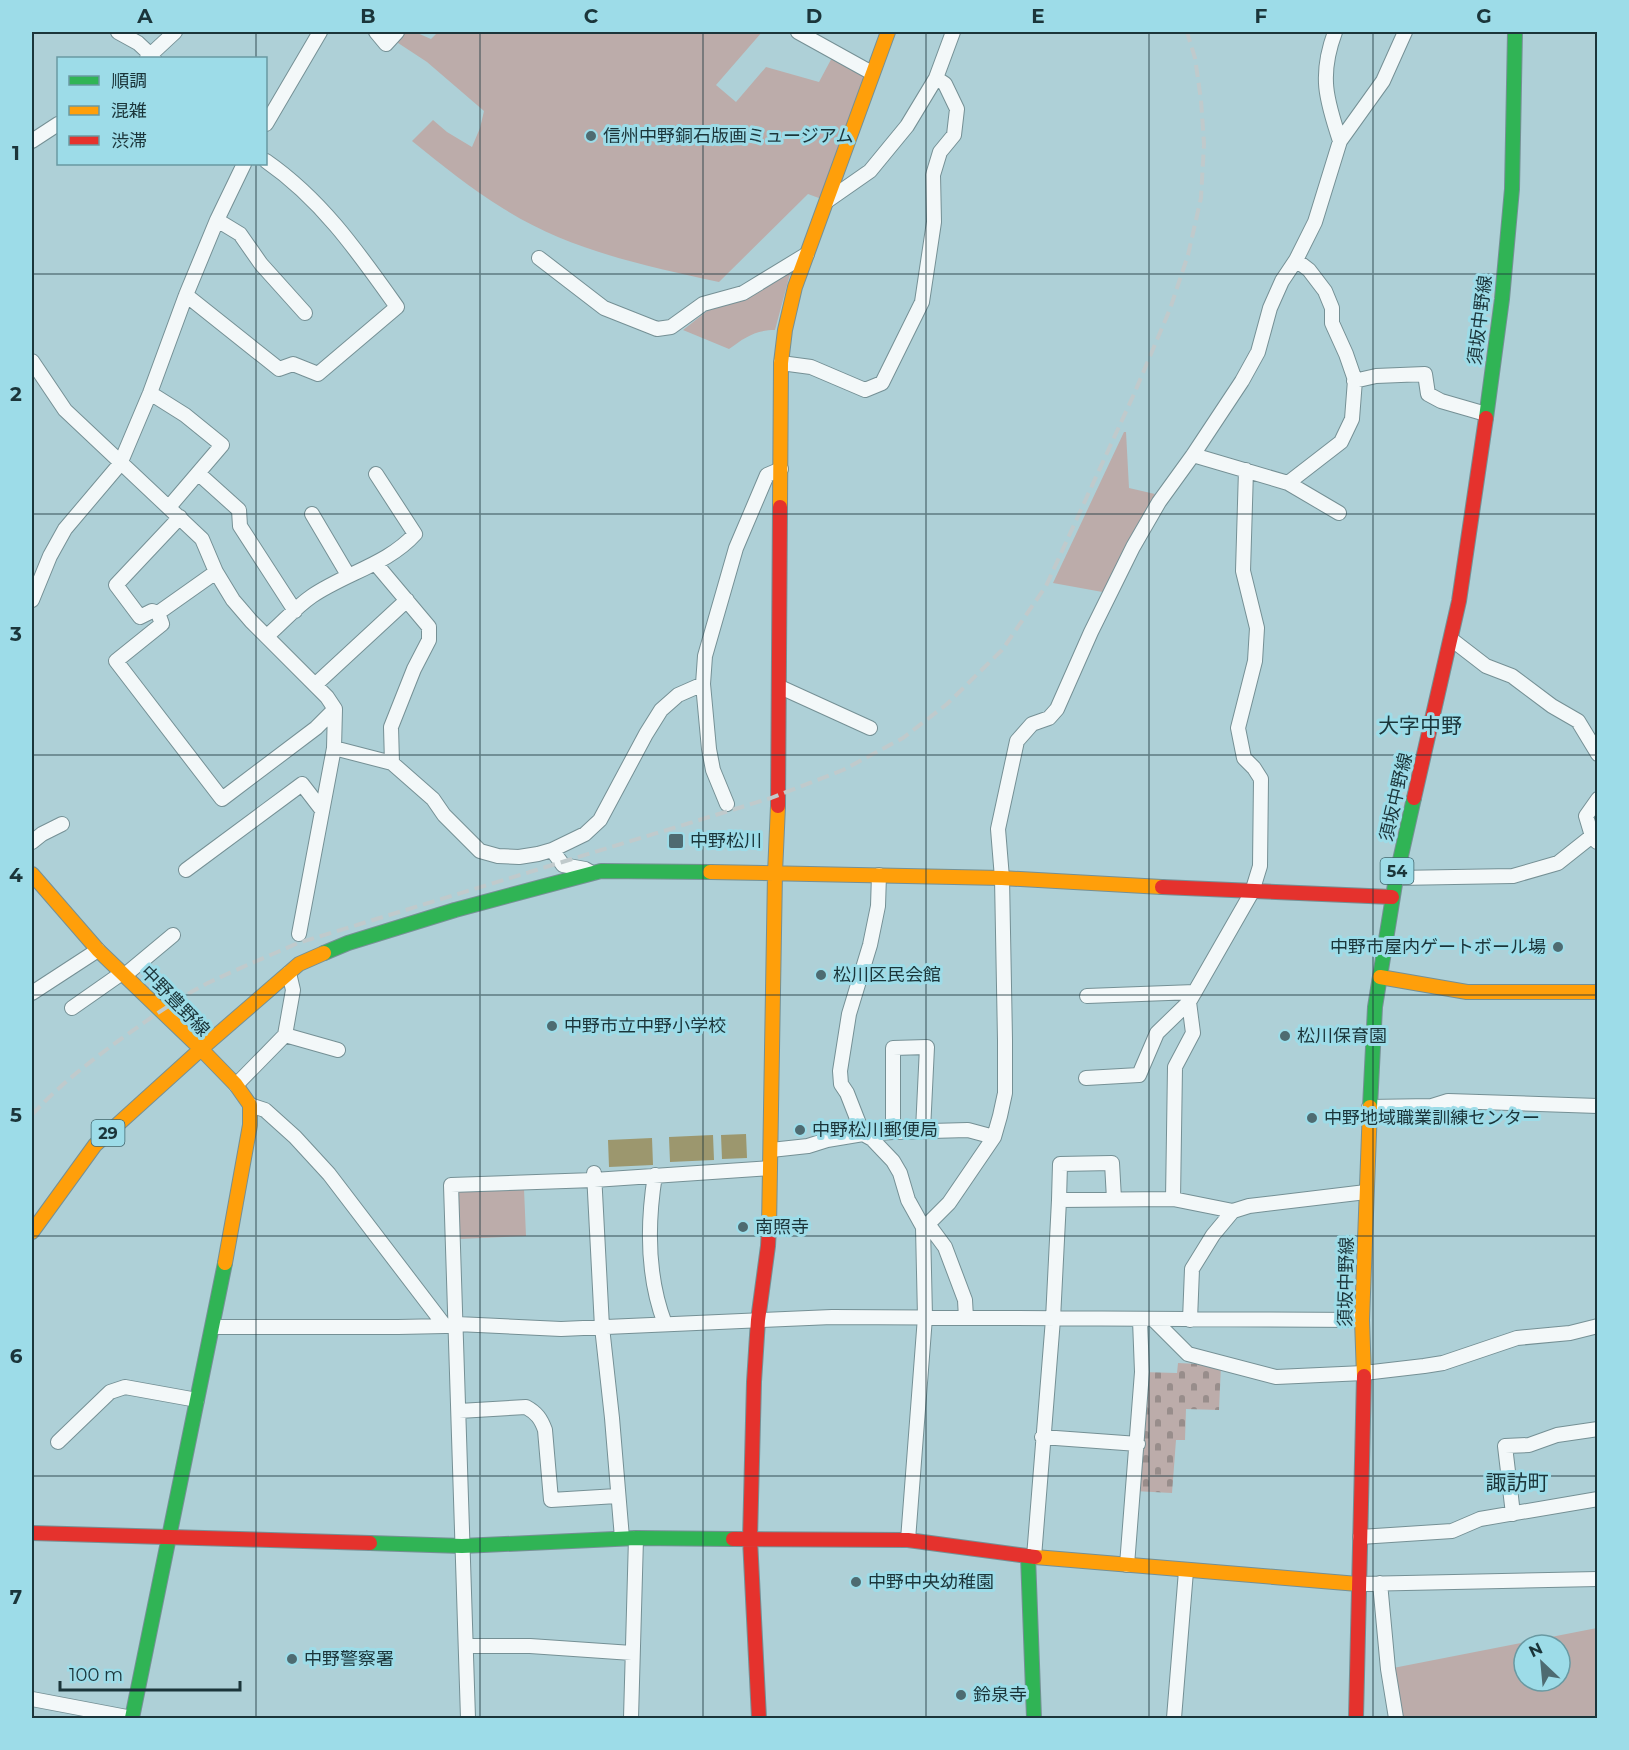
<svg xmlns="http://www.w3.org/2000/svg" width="1629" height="1750" font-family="Montserrat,'Noto Sans JP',sans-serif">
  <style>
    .green { fill: #bcacaa; fill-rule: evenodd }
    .cemetery { fill: url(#cemetery-stones) }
    .water { fill: #9c976e }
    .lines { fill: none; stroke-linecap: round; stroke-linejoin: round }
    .street-casing { stroke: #759095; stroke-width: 16 }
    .fast-casing { stroke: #759095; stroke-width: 16 }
    .slow-casing { stroke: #759095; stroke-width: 16 }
    .jam-casing { stroke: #759095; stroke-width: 16 }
    .street { stroke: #f3f8f9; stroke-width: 14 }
    .fast { stroke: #30b455; stroke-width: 14 }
    .slow { stroke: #ff9f0a; stroke-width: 14 }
    .jam { stroke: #e5322d; stroke-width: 14 }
    .rail { stroke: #c0cacc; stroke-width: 4; stroke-dasharray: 12 6; stroke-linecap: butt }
    .grid { fill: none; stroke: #1b353a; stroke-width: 1.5; stroke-opacity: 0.55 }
    .poi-dot { fill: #4e6b71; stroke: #9ddce8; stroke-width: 2 }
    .labels { text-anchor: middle; stroke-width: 6; stroke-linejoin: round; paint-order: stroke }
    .shield { fill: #9ddce8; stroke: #42676e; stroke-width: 1.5 }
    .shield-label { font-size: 16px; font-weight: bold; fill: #1b353a }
    .poi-label { font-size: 18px; fill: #1b353a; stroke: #9ddce8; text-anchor: start }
    .street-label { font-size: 18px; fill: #1b353a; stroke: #9ddce8 }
    .quarter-label { font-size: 21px; fill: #1b353a; stroke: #9ddce8 }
    .neatline { fill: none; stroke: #1b353a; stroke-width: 2 }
    .grid-label { font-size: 20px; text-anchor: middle; font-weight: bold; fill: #1b353a }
  </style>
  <defs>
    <pattern id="cemetery-stones" width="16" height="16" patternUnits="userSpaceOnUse" patternTransform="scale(1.5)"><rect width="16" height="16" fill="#bcacaa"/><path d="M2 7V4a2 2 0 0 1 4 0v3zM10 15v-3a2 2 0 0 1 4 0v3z" fill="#988d8b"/></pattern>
  </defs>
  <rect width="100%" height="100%" fill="#aed0d7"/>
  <!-- green -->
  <path class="green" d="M397,32H415L431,39L438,32H762L716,85L736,102L766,67L819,82L835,52L872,73L827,201L808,194L719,282C645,266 569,250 504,209C471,189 442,165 412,141L433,120L447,132L472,147L480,128L484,111L427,62L392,39Z
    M788,274H790L775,330C755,330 744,338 729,349L683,330L707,311L746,298Z
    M1124,432H1126L1129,488L1155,494L1108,593L1053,583Z
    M524,1189L526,1236L459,1239L457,1192Z
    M1597,1628V1718H1396L1388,1669ZM1524,1645H1560V1681H1524Z"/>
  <!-- cemetery -->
  <path class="cemetery" d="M1178,1363L1221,1365L1219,1410L1186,1409L1185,1440H1176L1172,1493L1134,1491L1142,1372L1177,1373Z"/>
  <!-- water -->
  <path class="water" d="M746,1134L747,1158L722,1159L721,1135Z
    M713,1135L714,1160L670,1162L669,1137Z
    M652,1138L653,1165L609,1167L608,1140Z"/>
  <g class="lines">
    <defs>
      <path id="street" d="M118,32L138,43L154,58
        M376,32L386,44L397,32
        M798,32L872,73
        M1335,32C1319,75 1326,99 1340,141
        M147,58L175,32
        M266,124L320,32
        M32,141L58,124
        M827,201L870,171L907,126L936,78L953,32
        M217,220L240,234L261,264L305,313
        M539,258L604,308L657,329L671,327L703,304L743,293L807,254
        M186,295L279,369L293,364L318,374L397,307C358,252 322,200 266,161
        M32,361L65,410L202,539L216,572L233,600L251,621L327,697L335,709L334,748L299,934
        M781,363L811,367L865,390L882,383L922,302L934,222L933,175L940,152L954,135L957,109L945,84L936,78
        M1354,381L1376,376L1425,374L1428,394L1441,401L1486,414
        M150,393L185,415L222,445L169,507
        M1193,455L1288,483L1339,513
        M199,474L239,510L240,526L295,611
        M1288,483L1341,442L1352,419L1355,380L1346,354L1332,323V308L1325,291L1309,270L1296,260
        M312,514L348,575
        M376,564L429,627V640L414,669L391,727L392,763
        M216,572L158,613L162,624L116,661L222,799L316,728L335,709
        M32,600L50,556L65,529L120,464L150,393L186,295L217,220L244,164
        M158,613L152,611L140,617L116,585L180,517
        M267,636C282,623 296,607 312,596C346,573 388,564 415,534L376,474
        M1451,639L1486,666L1512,676L1552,706L1578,721L1598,754
        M315,685L407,600
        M780,687L870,728
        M334,748L392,763L433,799L444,815L480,851L498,856L519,857L538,854L552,850L585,834L600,820L646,734L661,710L678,695L703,684
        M727,804L713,770L709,749L703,684L705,656L736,548L767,475L781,469
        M32,842L42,834L62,824
        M1597,842L1592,836L1586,816L1598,799
        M552,850L563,865L585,869L592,873
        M186,870L302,784L322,810
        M879,875L878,906L870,945L849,1014L840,1071L841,1084L847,1093L863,1134L872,1139L893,1161L900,1173L908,1200L923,1227
        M1396,878L1513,876L1558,863L1592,836
        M289,973L293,990L285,1035L338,1050
        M125,975L173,935
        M32,993L98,950
        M1087,996L1195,992
        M72,1008L122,973
        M1086,1078L1139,1075L1157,1033L1189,1002L1252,892L1260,866L1261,779L1254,768L1244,758L1238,728L1255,661L1257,628L1243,571L1246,470
        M236,1085L285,1035
        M250,1105L265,1110L295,1137L329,1174L445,1326
        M1369,1107L1432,1106L1448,1101L1598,1106
        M893,1132V1048L927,1047L923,1130
        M771,1150L808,1146L827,1140L863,1134L893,1132L968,1130L994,1137
        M594,1173L602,1327L612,1418L622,1538
        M655,1175C647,1225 647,1277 665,1324
        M1173,1199L1175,1067L1193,1033L1189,1002
        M1059,1200L1060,1164L1112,1163L1114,1199
        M928,1224L945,1247L965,1300L966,1318
        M1154,1320L1188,1354L1276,1377L1364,1373L1424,1366L1443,1363L1517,1338L1570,1333L1598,1326
        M1190,1320L1192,1269L1213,1235L1233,1211L1249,1206L1366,1192
        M213,1327H398L445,1326L457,1324L561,1329L832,1317L1362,1320
        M459,1411L526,1407C537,1413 541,1419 545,1430L551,1500L617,1496
        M1042,1437L1138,1444
        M58,1442L110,1392L125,1387L197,1400
        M1513,1514L1505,1446L1529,1445L1557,1435L1598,1429
        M1360,1537L1452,1531L1480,1519L1598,1499
        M908,1540L925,1317L923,1227L928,1224L949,1203L994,1137L1000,1116L1005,1093V1040L1002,878L998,829L1017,741L1032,724L1049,718L1057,709L1091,632L1133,547L1159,502L1193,455L1242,381L1258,352L1270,308L1282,281L1296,260L1315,222L1340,141L1383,81L1405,32
        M1034,1557L1053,1319L1059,1200L1173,1199L1233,1211
        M1127,1565L1142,1372L1140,1320
        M1380,1583L1388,1669L1396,1718
        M1358,1584L1598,1579
        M466,1646H530L632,1653
        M32,1699L132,1718
        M468,1718L451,1185L594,1180L770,1168
        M631,1718L636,1538
        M1174,1718L1186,1571"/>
      <path id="fast" d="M1486,418L1502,299L1512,189L1515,32
        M324,953L348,943L455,910L601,871L710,872
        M1370,1107L1375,1007L1396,878L1414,798
        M370,1543L462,1546L636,1538L733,1539
        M1028,1556L1034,1718
        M132,1718L225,1263"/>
      <path id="slow" d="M780,507L781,363L785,330L795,287L888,32
        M710,872L1002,878L1162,887
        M32,874L98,950L201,1049L95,1145L32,1232
        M1380,977L1467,992H1598
        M769,1227L775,873L778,806
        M225,1263L250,1125V1105L236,1085L201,1049L299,964L324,953
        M1364,1376L1362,1320L1370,1107
        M1035,1557L1358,1584"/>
      <path id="jam" d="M1414,798L1459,601L1486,418
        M778,806L780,507
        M1162,887L1392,897
        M32,1533L370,1543
        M733,1539L908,1540L1035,1557
        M759,1718L750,1539L754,1382L758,1320L768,1246L769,1227
        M1356,1718L1364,1376"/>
    </defs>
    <!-- street casing -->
    <use href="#street" class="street-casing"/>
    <!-- fast casing -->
    <use href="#fast" class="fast-casing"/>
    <!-- slow casing -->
    <use href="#slow" class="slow-casing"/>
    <!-- jam casing -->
    <use href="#jam" class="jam-casing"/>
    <!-- street -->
    <use href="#street" class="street"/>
    <!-- fast -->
    <use href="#fast" class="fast"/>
    <!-- slow -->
    <use href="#slow" class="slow"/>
    <!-- jam -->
    <use href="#jam" class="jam"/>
    <!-- rail -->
    <path class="rail" d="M32,1115C60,1084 92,1060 125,1036C153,1016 180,997 210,982C239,968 269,956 298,943L771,798L843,770L903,738L947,704L1002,650L1046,586L1134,394L1170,309L1188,255L1201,198L1204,144L1201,100L1195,58L1187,32"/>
  </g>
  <!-- grid -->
  <path class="grid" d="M256,32V58M480,32V1718M703,32V1718M926,32V1718M1149,32V1718M1373,32V1718M256,164V1718M32,274H1598M32,514H1598M32,755H1598M32,995H1598M32,1236H1598M32,1476H1598"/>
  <!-- markers -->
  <g class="poi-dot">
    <circle cx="591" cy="136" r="6"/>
    <rect x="668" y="833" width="16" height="16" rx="3"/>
    <circle cx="1558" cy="947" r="6"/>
    <circle cx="821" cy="975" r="6"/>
    <circle cx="552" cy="1026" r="6"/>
    <circle cx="1285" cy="1036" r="6"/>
    <circle cx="1312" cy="1118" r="6"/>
    <circle cx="800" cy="1130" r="6"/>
    <circle cx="743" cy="1227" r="6"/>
    <circle cx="856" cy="1582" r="6"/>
    <circle cx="292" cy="1659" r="6"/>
    <circle cx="961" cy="1695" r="6"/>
  </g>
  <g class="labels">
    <!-- shield labels -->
    <g class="shield">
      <rect x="1380.5" y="858" width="33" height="26" rx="4.5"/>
      <rect x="91.5" y="1120" width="33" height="26" rx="4.5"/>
    </g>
    <g class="shield-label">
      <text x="1397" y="877">54</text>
      <text x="108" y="1139">29</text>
    </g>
    <!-- poi labels -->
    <g class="poi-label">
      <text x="603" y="142">信州中野銅石版画ミュージアム</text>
      <text x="690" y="847">中野松川</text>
      <text x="1546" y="953" text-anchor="end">中野市屋内ゲートボール場</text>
      <text x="833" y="981">松川区民会館</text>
      <text x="564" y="1032">中野市立中野小学校</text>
      <text x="1297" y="1042">松川保育園</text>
      <text x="1324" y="1124">中野地域職業訓練センター</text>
      <text x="812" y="1136">中野松川郵便局</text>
      <text x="755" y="1233">南照寺</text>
      <text x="868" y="1588">中野中央幼稚園</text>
      <text x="304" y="1665">中野警察署</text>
      <text x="973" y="1701">鈴泉寺</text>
    </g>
    <!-- street labels -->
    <g class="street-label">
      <text transform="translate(1480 320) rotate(-83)" y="6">須坂中野線</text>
      <text transform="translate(1396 797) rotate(-77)" y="6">須坂中野線</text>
      <text transform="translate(175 1001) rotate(46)" y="6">中野豊野線</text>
      <text transform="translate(1346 1282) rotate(-89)" y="6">須坂中野線</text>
    </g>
    <!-- quarter labels -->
    <g class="quarter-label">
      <text x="1420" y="733">大字中野</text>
      <text x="1517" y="1490">諏訪町</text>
    </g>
  </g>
  <!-- border -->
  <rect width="1629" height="1750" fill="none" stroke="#9ddce8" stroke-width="66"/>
  <!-- legend -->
  <rect x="57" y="57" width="210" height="108" fill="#9ddce8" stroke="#6999a2" stroke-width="1.5"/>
  <rect x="69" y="76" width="30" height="9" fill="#30b455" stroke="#6999a2" stroke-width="1.5"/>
  <text x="111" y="87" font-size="18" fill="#1b353a">順調</text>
  <rect x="69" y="106" width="30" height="9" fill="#ff9f0a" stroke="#6999a2" stroke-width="1.5"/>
  <text x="111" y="117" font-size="18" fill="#1b353a">混雑</text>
  <rect x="69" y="136" width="30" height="9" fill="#e5322d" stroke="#6999a2" stroke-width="1.5"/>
  <text x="111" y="147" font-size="18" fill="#1b353a">渋滞</text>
  <!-- north arrow -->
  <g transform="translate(1542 1663) rotate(334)"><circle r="28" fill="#9ddce8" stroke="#6999a2" stroke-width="1.5"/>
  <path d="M0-4.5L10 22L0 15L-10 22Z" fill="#4e6b71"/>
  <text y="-9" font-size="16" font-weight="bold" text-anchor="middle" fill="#1b353a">N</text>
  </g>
  <!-- scale -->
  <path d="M60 1681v9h180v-9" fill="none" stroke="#1b353a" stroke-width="3"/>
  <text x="69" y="1681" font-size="18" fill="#1b353a" stroke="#9ddce8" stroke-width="4.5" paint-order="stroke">100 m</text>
  <rect x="33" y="33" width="1563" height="1684" class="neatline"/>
  <g class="grid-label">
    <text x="145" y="23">A</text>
    <text x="368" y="23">B</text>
    <text x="591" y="23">C</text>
    <text x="814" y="23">D</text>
    <text x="1038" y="23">E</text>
    <text x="1261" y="23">F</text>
    <text x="1484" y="23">G</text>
    <text x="16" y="160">1</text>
    <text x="16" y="401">2</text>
    <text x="16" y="641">3</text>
    <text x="16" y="882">4</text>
    <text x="16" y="1122">5</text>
    <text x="16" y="1363">6</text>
    <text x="16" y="1604">7</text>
  </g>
</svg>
